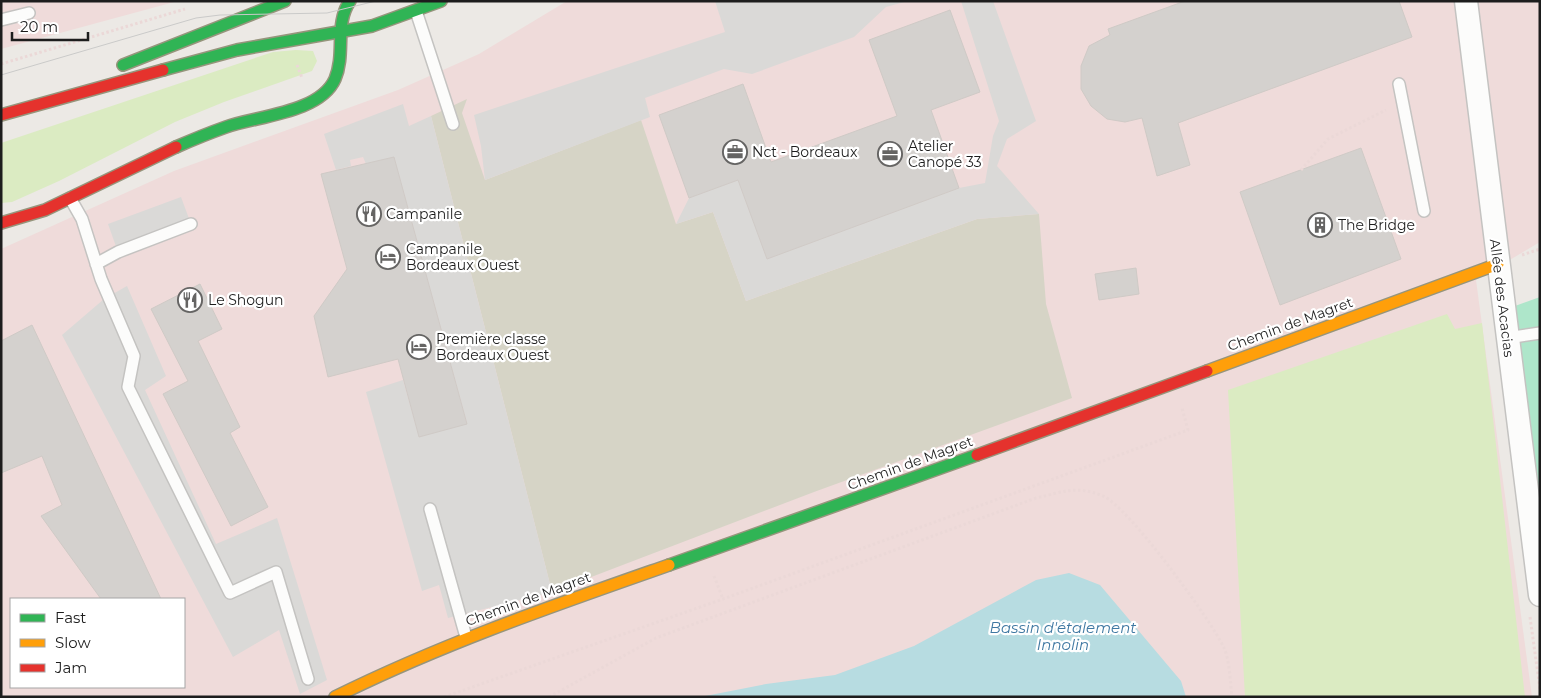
<svg xmlns="http://www.w3.org/2000/svg" width="1541" height="698" font-family="Montserrat,sans-serif">
  <style>
    .commercial { fill: #efdbda; fill-rule: evenodd }
    .construction { fill: #d6d4c6 }
    .grass { fill: #dbebc2 }
    .pitch { fill: #aee6ca }
    .parking { fill: #dad9d7 }
    .water { fill: #b7dce1 }
    .building { fill: #d4d1ce; stroke: #cfcac6 }
    .lines { fill: none; stroke-linecap: round; stroke-linejoin: round }
    .lane-casing { stroke: #c4c3c1; stroke-width: 14 }
    .street-casing { stroke: #c4c3c1; stroke-width: 25 }
    .fast-casing { stroke: #96957c; stroke-width: 14 }
    .slow-casing { stroke: #96957c; stroke-width: 14 }
    .jam-casing { stroke: #96957c; stroke-width: 14 }
    .path { stroke: #ebd8d7; stroke-width: 3; stroke-dasharray: 2.5 2.5; stroke-linecap: butt }
    .lane { stroke: #fcfcfb; stroke-width: 11 }
    .street { stroke: #fcfcfb; stroke-width: 22 }
    .fast { stroke: #30b455; stroke-width: 11 }
    .slow { stroke: #ff9f0a; stroke-width: 11 }
    .jam { stroke: #e5322d; stroke-width: 11 }
    .tram { stroke: #cacac9; stroke-width: 1 }
    .labels { text-anchor: middle; stroke-width: 4.5; stroke-linejoin: round; paint-order: stroke }
    .poi-label { font-size: 14px; fill: #1d1d1d; stroke: #fff; text-anchor: start }
    .street-label { font-size: 14px; fill: #1d1d1d; stroke: #fff }
    .water-label { font-size: 15px; font-style: italic; fill: #3f78a2; stroke: #fff }
  </style>
  <rect width="100%" height="100%" fill="#ece9e5"/>
  <!-- commercial -->
  <path class="commercial" d="M1,1H178L1,49Z
    M567,1H1540V242L1476,280L1532,697H1V249L174,171L398,90L479,54ZM11,599H184V687H11Z"/>
  <!-- construction -->
  <path class="construction" d="M467,99L462,113L485,180L641,120L676,224L713,212L746,301L977,219L1039,214L1046,304L1072,398L814,492L552,592L431,116Z"/>
  <!-- grass -->
  <path class="grass" d="M296,50L313,51L317,61L312,71L224,102L175,122L59,181L12,202L1,203V143L273,52Z
    M1447,314L1455,329L1482,323L1525,697H1245L1228,390Z"/>
  <!-- pitch -->
  <path class="pitch" d="M1540,297V595L1504,310Z"/>
  <!-- parking -->
  <path class="parking" d="M715,1H908L886,7L854,37L752,74L724,69L645,98L650,117L485,180L481,146L474,115L725,32Z
    M961,1H993L1036,121L1007,139L997,166L1039,214L977,219L746,301L713,212L676,224L689,198L738,180L767,259L959,188L985,183L993,136L999,121Z
    M403,104L409,126L431,116L552,592L448,618L439,585L422,591L366,392L403,380L419,437L467,423L394,157L366,164L363,157L350,160L351,166L336,170L324,134Z
    M181,197L191,224L118,252L108,224Z
    M127,286L166,376L145,390L216,544L277,518L327,680L300,694L279,630L233,657L62,335L104,299Z"/>
  <!-- water -->
  <path class="water" d="M1069,573L1100,585L1181,681L1186,697H700L766,684L835,675L914,646L1036,580Z"/>
  <!-- building -->
  <path class="building" d="M1185,1H1399L1412,37L1178,123L1190,165L1157,176L1142,118L1125,122L1107,119L1091,106L1081,89V66L1089,46L1110,35L1108,29Z
    M950,10L980,92L931,110L959,188L767,259L738,180L689,198L659,115L743,84L771,162L897,116L869,40Z
    M1361,148L1401,259L1280,305L1240,192Z
    M394,157L467,424L419,437L398,359L328,377L314,316L347,269L321,174Z
    M1136,268L1139,294L1099,300L1095,274Z
    M200,284L222,329L198,341L240,427L230,433L268,507L231,526L163,394L188,381L151,309Z
    M32,325L161,599H101L41,516L62,505L42,456L1,473V341Z"/>
  <g class="lines">
    <defs>
      <path id="lane" d="M416,11L453,124
        M1,20L29,13
        M1399,84L1424,211
        M70,198L82,219L101,279L134,356L128,387L230,593L276,572L308,679
        M96,264L118,252L191,224
        M1507,338L1540,333
        M430,509L466,637"/>
      <path id="street" d="M1466,1L1540,595"/>
      <path id="fast" d="M123,65L285,1
        M163,70L237,50L372,26L441,1
        M176,147C192,140 209,133 226,127C257,116 320,113 335,79C346,53 334,24 350,1
        M669,565L977,455"/>
      <path id="slow" d="M1207,371L1498,264
        M335,697C444,643 555,605 669,565"/>
      <path id="jam" d="M1,115L163,70
        M1,223L45,210L176,147
        M977,455L1207,371"/>
    </defs>
    <!-- lane casing -->
    <use href="#lane" class="lane-casing"/>
    <!-- street casing -->
    <use href="#street" class="street-casing"/>
    <!-- fast casing -->
    <use href="#fast" class="fast-casing"/>
    <!-- slow casing -->
    <use href="#slow" class="slow-casing"/>
    <!-- jam casing -->
    <use href="#jam" class="jam-casing"/>
    <!-- path -->
    <path class="path" d="M1,64L185,9
      M297,65L302,78
      M1301,170L1328,139L1386,110
      M1522,255L1540,249
      M714,576L723,599
      M1530,617L1540,689
      M444,697L723,599L1188,430L1182,408
      M549,697L656,638L1036,498C1063,492 1076,485 1103,496C1127,505 1212,621 1224,648C1230,661 1230,682 1232,697"/>
    <!-- lane -->
    <use href="#lane" class="lane"/>
    <!-- street -->
    <use href="#street" class="street"/>
    <!-- fast -->
    <use href="#fast" class="fast"/>
    <!-- slow -->
    <use href="#slow" class="slow"/>
    <!-- jam -->
    <use href="#jam" class="jam"/>
    <!-- tram -->
    <path class="tram" d="M1,75L196,18L220,15L327,13L376,1"/>
  </g>
  <!-- icons -->
  <defs>
    <symbol id="office-ring" viewBox="-11 -11 22 22"><circle r="9.5" fill="#fff" stroke="#656463" stroke-width="1.5"/><path d="M-6-3h4V-5.5h4V-3h4V5H-6ZM-1-4.5V-3h2v-1.5ZM-6 0V1H6V0Z" fill="#656463"/></symbol>
    <symbol id="restaurant-ring" viewBox="-11 -11 22 22"><circle r="9.5" fill="#fff" stroke="#656463" stroke-width="1.5"/><path d="M-5-6h1v4h1v-4h1v4h1v-4h1v5L-1.5 .5V6h-2V.5L-5-1ZM5-6V6H3V1.5H1.5Q1.5-4 5-6Z" fill="#656463"/></symbol>
    <symbol id="building-ring" viewBox="-11 -11 22 22"><circle r="9.5" fill="#fff" stroke="#656463" stroke-width="1.5"/><path d="M-4-6H4V6H1V3H-1V6H-4ZM-2.5-4.3h1.7v1.8h-1.7ZM.8-4.3h1.7v1.8H.8ZM-2.5-1h1.7V.8h-1.7ZM.8-1h1.7V.8H.8Z" fill="#656463"/></symbol>
    <symbol id="hotel-ring" viewBox="-11 -11 22 22"><circle r="9.5" fill="#fff" stroke="#656463" stroke-width="1.5"/><path d="M-6-4.5h1.5V1H6V5H4.5V3h-9V5H-6ZM-4 0a1.8 1.8 0 1 1 3.6 0ZM.5 0V-2.5h3Q6-2.5 6 0Z" fill="#656463"/></symbol>
  </defs>
  <g fill-rule="evenodd">
    <use href="#office-ring" x="721" y="138" width="28" height="28"/>
    <use href="#office-ring" x="876" y="140" width="28" height="28"/>
    <use href="#restaurant-ring" x="355" y="200" width="28" height="28"/>
    <use href="#building-ring" x="1306" y="211" width="28" height="28"/>
    <use href="#hotel-ring" x="374" y="243" width="28" height="28"/>
    <use href="#restaurant-ring" x="176" y="286" width="28" height="28"/>
    <use href="#hotel-ring" x="405" y="333" width="28" height="28"/>
  </g>
  <g class="labels">
    <!-- poi labels -->
    <g class="poi-label">
      <text x="908" y="151">Atelier<tspan x="908" dy="16">Canopé 33</tspan></text>
      <text x="752" y="157">Nct - Bordeaux</text>
      <text x="386" y="219">Campanile</text>
      <text x="1338" y="230">The Bridge</text>
      <text x="406" y="254">Campanile<tspan x="406" dy="16">Bordeaux Ouest</tspan></text>
      <text x="208" y="305">Le Shogun</text>
      <text x="436" y="344">Première classe<tspan x="436" dy="16">Bordeaux Ouest</tspan></text>
    </g>
    <!-- street labels -->
    <g class="street-label">
      <text transform="translate(1502 298) rotate(83)" y="5">Allée des Acacias</text>
      <text transform="translate(1290 324) rotate(-20)" y="5">Chemin de Magret</text>
      <text transform="translate(910 463) rotate(-20)" y="5">Chemin de Magret</text>
      <text transform="translate(528 599) rotate(-20)" y="5">Chemin de Magret</text>
    </g>
    <!-- water labels -->
    <g class="water-label">
      <text x="1063" y="633">Bassin d'étalement<tspan x="1063" dy="17">Innolin</tspan></text>
    </g>
  </g>
  <!-- border -->
  <rect width="1541" height="698" fill="none" stroke="#1d1d1d" stroke-width="5"/>
  <!-- legend -->
  <rect x="10" y="598" width="175" height="90" fill="#ffffff" stroke="#a5a5a5"/>
  <rect x="20" y="614" width="25" height="8" fill="#30b455" stroke="#a5a5a5"/>
  <text x="55" y="623" font-size="15" fill="#1d1d1d">Fast</text>
  <rect x="20" y="639" width="25" height="8" fill="#ff9f0a" stroke="#a5a5a5"/>
  <text x="55" y="648" font-size="15" fill="#1d1d1d">Slow</text>
  <rect x="20" y="664" width="25" height="8" fill="#e5322d" stroke="#a5a5a5"/>
  <text x="55" y="673" font-size="15" fill="#1d1d1d">Jam</text>
  <!-- scale -->
  <path d="M12 32v8h76v-8" fill="none" stroke="#1d1d1d" stroke-width="2.5"/>
  <text x="20" y="32" font-size="15" fill="#1d1d1d" stroke="#ffffff" stroke-width="4" paint-order="stroke">20 m</text>
</svg>
